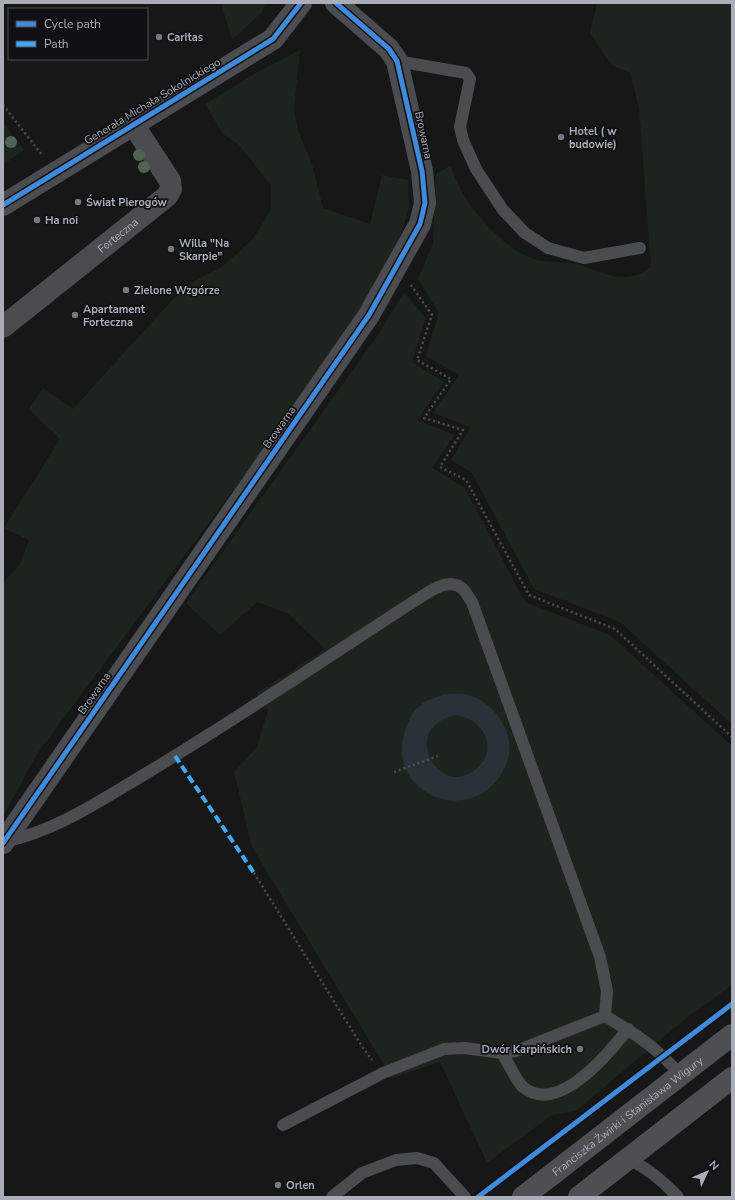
<svg xmlns="http://www.w3.org/2000/svg" width="735" height="1200" font-family="'Nunito Sans',sans-serif">
  <style>
    .green { fill: #1d241e }
    .water { fill: #2a3239; fill-rule: evenodd }
    .lines { fill: none; stroke-linecap: round; stroke-linejoin: round }
    .path { stroke: #4d4e52; stroke-width: 2.5; stroke-dasharray: 2 3; stroke-linecap: butt }
    .lane { stroke: #4b4c50; stroke-width: 12 }
    .street { stroke: #4b4c50; stroke-width: 22 }
    .primary { stroke: #4d4f52; stroke-width: 22 }
    .quiet { stroke: #3fa9f5; stroke-width: 4; stroke-dasharray: 8 4; stroke-linecap: butt }
    .cycleway-casing { stroke: #111113; stroke-width: 8 }
    .cycleway { stroke: #408adc; stroke-width: 5 }
    .tree { fill: #506451 }
    .poi-dot { fill: #757880; stroke: #111113; stroke-width: 1.5 }
    .labels { text-anchor: middle; stroke-width: 3.5; stroke-linejoin: round; paint-order: stroke }
    .poi-label { font-size: 11px; font-weight: bold; fill: #a8adb8; stroke: #111113; text-anchor: start }
    .street-label { font-size: 11px; fill: #a8adb8; stroke: #111113 }
  </style>
  <rect width="100%" height="100%" fill="#171717"/>
  <!-- green -->
  <path class="green" d="M221,3H266L261,13L232,40Z
    M597,3H732V724L620,622L534,589L472,473L451,460L471,427L433,413L459,375L426,356L439,313L418,279L433,243L436,174L450,166C455,176 459,188 465,197C479,219 508,251 534,259C548,264 565,260 580,265C606,274 627,286 651,267L639,108L630,73L612,65L590,33Z
    M300,50L294,109L298,131L312,164L323,208L370,224L382,175L408,180L409,208L391,266L365,313L37,754L3,817V583L20,564L29,540L4,528L60,439L29,409L43,388L73,409L173,299L195,281L223,266L253,239L271,210V185L238,144L223,134L205,104L261,70Z
    M3,123L24,150L3,165Z
    M404,292L426,318L412,362L444,382L417,420L455,435L432,468L464,487L525,602L610,635L732,746V985L685,1019L576,1111L552,1115L487,1163L440,1062L392,1078L252,847L234,772L257,747L268,710L257,693L325,649L287,613L257,602L220,635L186,603L378,335Z"/>
  <!-- water -->
  <path class="water" d="M445,694C452,694 462,693 469,695C495,703 517,735 507,762C481,831 386,798 404,734C407,723 412,712 422,704C428,699 438,697 445,694ZM456,715C475,718 493,734 486,756C483,763 478,768 472,772C437,796 399,727 456,715Z"/>
  <g class="lines">
    <!-- path -->
    <path class="path" d="M3,105L42,155
      M411,285L432,315L417,360L451,379L424,418L463,430L440,467L466,480L529,595L615,629L732,737
      M394,772L438,756
      M254,873L363,1048L372,1060
      M676,1047L732,1004
      M481,1194L650,1067"/>
    <!-- lane -->
    <path class="lane" d="M397,61L466,73L470,79L460,127L463,140L476,169L503,210L525,233L548,248L584,258L640,248
      M4,842C56,831 100,801 145,774C237,719 326,658 416,600C429,592 448,576 463,589C466,592 469,598 472,602L600,957L607,991L605,1016
      M502,1053C508,1062 516,1081 523,1087C558,1116 609,1053 628,1029
      M283,1125L383,1073L444,1049L465,1048L502,1053L516,1051L605,1016C634,1033 658,1048 680,1075
      M628,1159C648,1168 663,1181 678,1197
      M332,1197L362,1173L396,1160L417,1158L434,1163L465,1197"/>
    <!-- street -->
    <g class="street">
      <path d="M3,205L273,39L301,3"/>
      <path id="s1" d="M3,327L167,196L171,189L170,181L133,124"/>
      <path d="M3,843L369,315L420,224L425,203L422,171L397,61L389,49L336,3"/>
    </g>
    <!-- primary -->
    <g class="primary">
      <path id="s2" d="M523,1197L732,1035"/>
      <path d="M579,1197L732,1078"/>
    </g>
    <!-- quiet -->
    <path class="quiet" d="M175,756L254,873"/>
    <defs>
      <path id="cycleway" d="M3,205L273,39L301,3
        M3,843L369,315L420,224L425,203L422,171L397,61L389,49L336,3
        M478,1197L732,1004"/>
    </defs>
    <!-- cycleway casing -->
    <use href="#cycleway" class="cycleway-casing"/>
    <!-- cycleway -->
    <use href="#cycleway" class="cycleway"/>
  </g>
  <!-- trees -->
  <g class="tree">
    <circle cx="11" cy="142" r="6"/>
    <circle cx="139" cy="155" r="6"/>
    <circle cx="144" cy="167" r="6"/>
  </g>
  <!-- markers -->
  <g class="poi-dot">
    <circle cx="159" cy="37" r="4"/>
    <circle cx="561" cy="137" r="4"/>
    <circle cx="78" cy="202" r="4"/>
    <circle cx="37" cy="220" r="4"/>
    <circle cx="171" cy="249" r="4"/>
    <circle cx="126" cy="290" r="4"/>
    <circle cx="75" cy="315" r="4"/>
    <circle cx="580" cy="1049" r="4"/>
    <circle cx="278" cy="1185" r="4"/>
  </g>
  <g class="labels">
    <!-- poi labels -->
    <g class="poi-label">
      <text x="167" y="41">Caritas</text>
      <text x="569" y="135">Hotel ( w<tspan x="569" dy="13">budowie)</tspan></text>
      <text x="86" y="206">Świat Pierogów</text>
      <text x="45" y="224">Ha noi</text>
      <text x="179" y="247">Willa "Na<tspan x="179" dy="13">Skarpie"</tspan></text>
      <text x="134" y="294">Zielone Wzgórze</text>
      <text x="83" y="313">Apartament<tspan x="83" dy="13">Forteczna</tspan></text>
      <text x="572" y="1053" text-anchor="end">Dwór Karpińskich</text>
      <text x="286" y="1189">Orlen</text>
    </g>
    <!-- street labels -->
    <g class="street-label">
      <text transform="translate(152 101) rotate(-31)" y="4">Generała Michała Sokolnickiego</text>
      <text transform="translate(424 135) rotate(78)" y="4">Browarna</text>
      <text dy="4" stroke="none"><textPath href="#s1" startOffset="147">Forteczna</textPath></text>
      <text transform="translate(279 427) rotate(-55)" y="4">Browarna</text>
      <text transform="translate(94 693) rotate(-55)" y="4">Browarna</text>
      <text dy="4" stroke="none"><textPath href="#s2" startOffset="132">Franciszka Żwirki i Stanisława Wigury</textPath></text>
    </g>
  </g>
  <!-- border -->
  <rect width="735" height="1200" fill="none" stroke="#a8adb8" stroke-width="8"/>
  <!-- legend -->
  <rect x="8" y="8" width="140" height="52" fill="#111113" stroke="#4d4f55"/>
  <rect x="16" y="21" width="20" height="6" fill="#408adc" stroke="#4d4f55"/>
  <text x="44" y="28" font-size="12" fill="#a8adb8">Cycle path</text>
  <rect x="16" y="41" width="20" height="6" fill="#3fa9f5" stroke="#4d4f55"/>
  <text x="44" y="48" font-size="12" fill="#a8adb8">Path</text>
  <!-- north arrow -->
  <g transform="translate(707 1172) rotate(46)" stroke="#111113" stroke-width="3" paint-order="stroke">
  <path d="M0-3L7 15L0 10L-7 15Z" fill="#a8adb8"/>
  <text y="-6" font-size="11" font-weight="bold" text-anchor="middle" fill="#a8adb8">N</text>
  </g>
</svg>
